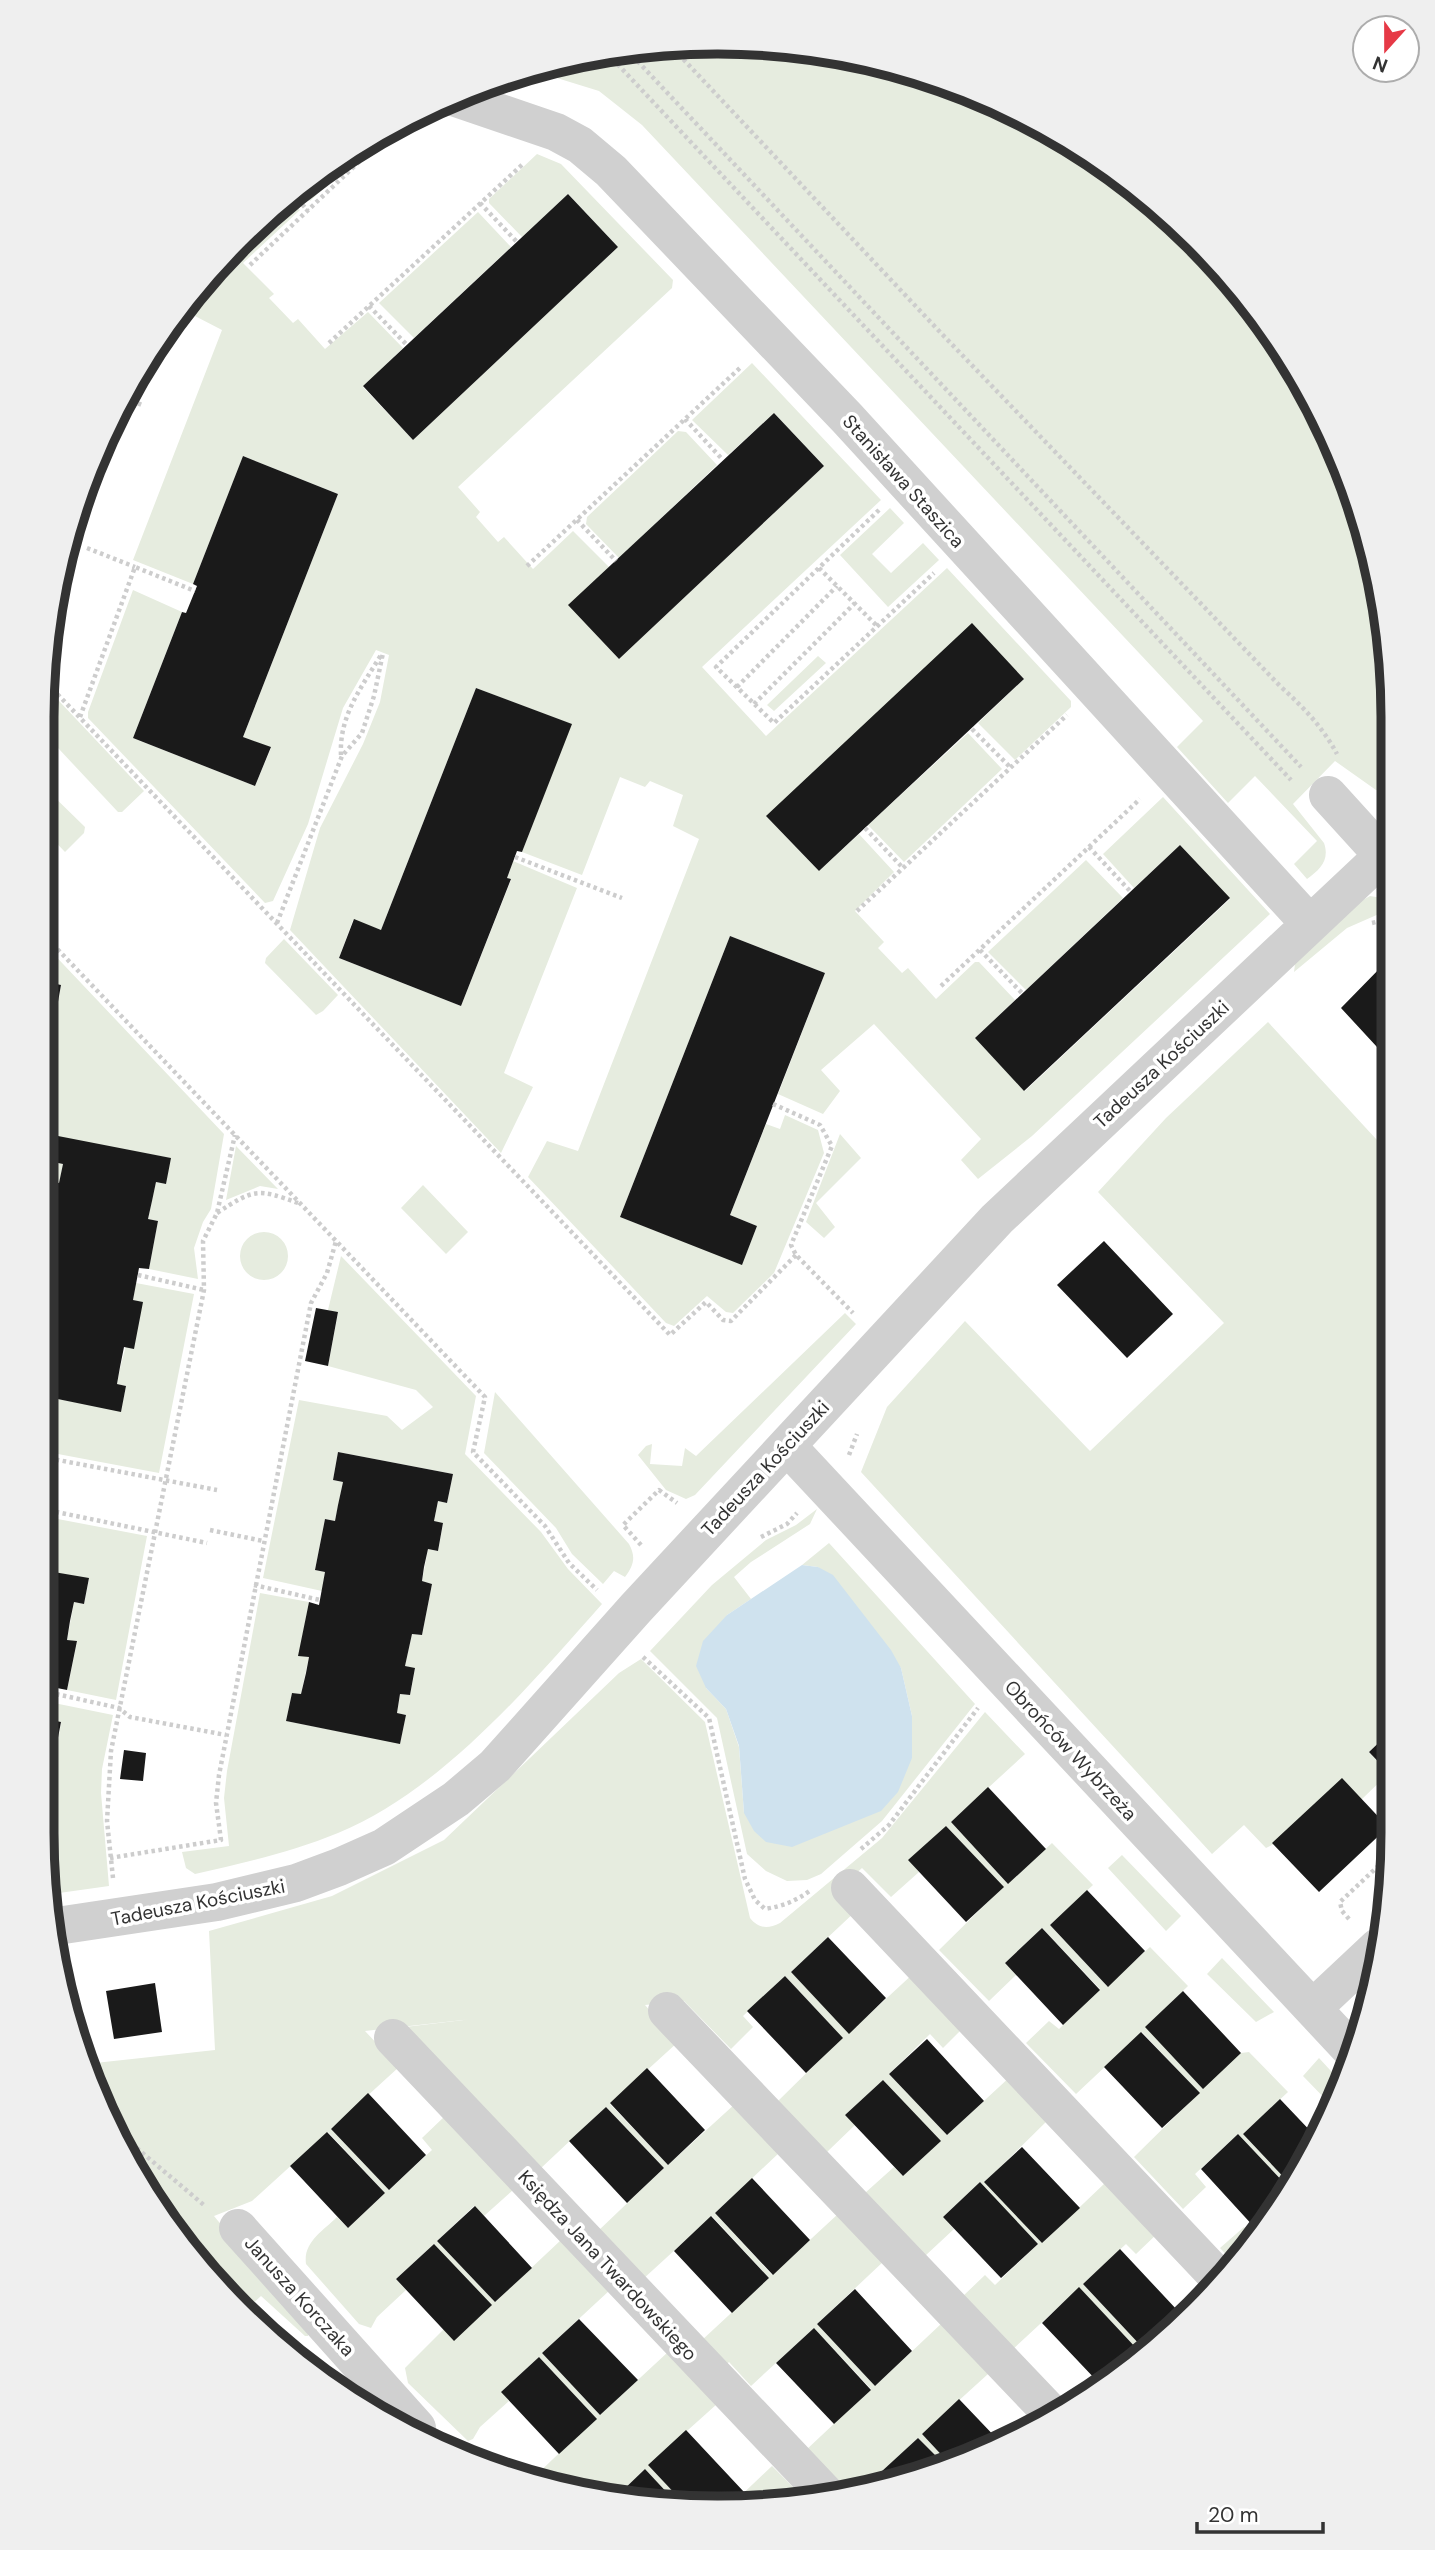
<svg xmlns="http://www.w3.org/2000/svg" width="1435" height="2550" font-family="'DM Sans',sans-serif">
  <style>
    .green { fill: #e6ecdf }
    .water { fill: #cfe2ee }
    .building { fill: #1a1a1a }
    .lines { fill: none; stroke-linecap: round; stroke-linejoin: round }
    .path { stroke: #cdcdcd; stroke-width: 4.5; stroke-dasharray: 3.5 3.5; stroke-linecap: butt }
    .minor { stroke: #d0d0d0; stroke-width: 38 }
    .labels { text-anchor: middle; stroke-width: 7; stroke-linejoin: round; paint-order: stroke }
    .street-label { font-size: 19px; fill: #333; stroke: #fff }
    .rim { fill: none; stroke: #333; stroke-width: 9 }
  </style>
  <rect width="100%" height="100%" fill="#fff"/>
  <!-- green -->
  <path class="green" d="M674,43L806,48L935,78L1056,133L1195,240L1279,343L1357,500L1387,630L1388,792L1376,790L1335,761L1293,804L1324,843C1330,860 1320,870 1307,879L1294,864L1317,841L1255,776L1228,803L1177,747L1203,721L642,125L599,91L531,70L543,65Z
    M381,135L310,201L299,189L307,181Z
    M537,154L561,164L673,280L672,288L458,487L480,512L476,517L498,542L504,537L533,569L573,531L609,567L569,605L619,659L824,466L774,413L728,455L692,420L752,363L881,500L702,667L766,736L947,568L1071,701V707L1015,760L978,723L1024,679L972,624L767,817L819,871L859,834L894,872L855,911L884,942L878,948L902,973L908,968L936,999L975,962H979L1015,1000L975,1038L1025,1091L1230,899L1180,845L1134,888L1103,854L1163,797L1270,914L1032,1136L978,1179L961,1160L981,1139L874,1024L821,1070L840,1091L823,1114L778,1094L825,973L730,936L620,1217L742,1264L757,1226L730,1215L766,1124L780,1129L785,1115L818,1130L824,1153L774,1273L733,1313L726,1312L707,1296L674,1326L666,1323L528,1177L547,1141L578,1151L699,839L673,826L683,795L650,781L645,787L620,777L582,875L522,852L571,724L476,688L381,930L353,920L339,958L461,1006L511,880L507,878L513,861L577,888L504,1073L533,1087L501,1153L290,930L320,828L363,744L380,702L389,655L376,650L343,708L308,824L273,901L265,903L88,718V712L133,590L182,612L133,738L255,786L271,748L243,737L338,494L243,456L193,584L133,560L222,330L193,315L205,286L201,284L210,272L288,199L300,210L243,263L274,294L269,298L293,323L298,319L325,349L368,312L403,348L363,387L413,440L618,247L568,194L522,237L489,203V199Z
    M478,212L511,247L414,338L379,303Z
    M678,431L686,432L717,465L619,558L586,524L587,517Z
    M890,508L904,523L872,554L891,573L923,543L939,560L888,607L840,555Z
    M818,656L826,663L774,711L767,705Z
    M43,684L144,791L122,812H118L43,732Z
    M968,733L1002,769L904,862L868,825Z
    M43,786L85,827L84,833L65,852L43,829Z
    M1086,860L1123,898L1026,990L988,952Z
    M1370,896L1388,899V910L1347,928L1294,972L1295,964L1361,901Z
    M284,939L338,995L323,1011L316,1015L265,963L266,958Z
    M46,946L224,1134L211,1209L203,1222L194,1248L198,1279L149,1269L158,1221L148,1219L156,1182L166,1184L170,1158L58,1137L53,1162L63,1164L48,1239L43,1238V1011L56,1013L61,985L43,981V961Z
    M1268,1022L1389,1153L1391,1731L1369,1752L1389,1773L1362,1799L1266,1848L1244,1825L1212,1854L861,1472L887,1407L965,1321L1090,1451L1224,1323L1098,1192L1166,1118Z
    M840,1134L861,1158L816,1203L835,1227L824,1238L806,1222Z
    M236,1146L278,1189L260,1186L226,1200Z
    M423,1185L468,1232L446,1254L401,1208Z
    M240 1256a24 24 0 1 1 48 0a24 24 0 1 1-48 0Z
    M341,1256L476,1396L465,1454L541,1532L568,1569L602,1604C529,1686 442,1790 338,1833C292,1852 244,1863 195,1874L186,1868L182,1852L229,1846L224,1798L227,1771L260,1593L309,1602L299,1655L309,1657L301,1694L292,1693L286,1721L400,1743L406,1715L397,1713L400,1694L410,1695L415,1669L405,1666L412,1634L422,1635L432,1584L422,1581L428,1549L438,1551L443,1524L434,1521L438,1501L447,1503L453,1474L338,1452L333,1480L343,1482L335,1521L325,1519L315,1570L325,1572L322,1591L263,1578L299,1400L387,1416L402,1430L433,1407L416,1390L328,1366L338,1313L328,1310Z
    M136,1283L194,1294L159,1473L42,1451L43,1396L121,1411L126,1386L117,1384C122,1355 131,1329 142,1302L133,1300Z
    M845,1313L856,1324L695,1495L686,1499L666,1490L638,1455L646,1446L652,1444L650,1464L682,1466L685,1448L696,1456Z
    M495,1392L629,1544C636,1557 634,1565 625,1577L614,1571L603,1584L572,1554L556,1528L484,1453Z
    M817,1509L810,1524L751,1562L734,1577L751,1599L727,1615L706,1688L726,1709L739,1747L744,1813L912,1758V1716L901,1668L818,1567L802,1565L829,1543L975,1704L882,1821L821,1874L807,1880L787,1881L766,1871L747,1854L717,1718L650,1651L712,1585L766,1540L796,1525Z
    M42,1516L147,1536L116,1700L67,1690L77,1642L67,1640L74,1602L84,1604L89,1579L42,1570Z
    M641,1659L705,1722L750,1918C759,1929 768,1929 780,1923L882,1838L985,1712L1025,1754L951,1822L1008,1884L1052,1843L1093,1885L1050,1925L1107,1986L1150,1947L1188,1986L1146,2027L1241,2053L1249,2052L1288,2092L1243,2134L1291,2185L1288,2187L1238,2134L1195,2174L1206,2187L1183,2209L1134,2157L1199,2093L1142,2032L1076,2094L1026,2043L1049,2021L1059,2029L1100,1989L1042,1928L1005,1963L1016,1975L989,2001L939,1950L1003,1887L946,1826L909,1860L919,1872L891,1897L862,1868L839,1889L857,1910L791,1972L849,2033L915,1972L966,2025L943,2048L930,2034L889,2074L947,2135L1012,2075L1051,2117L985,2182L1042,2243L1105,2183L1159,2232L1136,2254L1126,2244L1083,2284L1141,2346L1207,2284L1208,2285L1163,2341L1114,2371L1137,2349L1079,2288L1012,2350L962,2297L985,2275L995,2285L1038,2244L980,2182L943,2217L954,2229L925,2256L865,2193L894,2167L903,2176L940,2141L883,2080L845,2115L855,2125L827,2152L778,2101L842,2038L785,1976L743,2016L753,2027L731,2049L684,2001L645,2005L678,2042L610,2104L668,2165L736,2103L780,2152L715,2213L772,2275L838,2214L884,2261L817,2324L875,2386L942,2323L988,2374L922,2434L949,2463L944,2464L918,2438L875,2478L876,2480L840,2488L805,2451L871,2389L814,2328L751,2386L729,2362L725,2366L701,2341L769,2278L712,2216L642,2280L597,2232L664,2168L606,2107L540,2169L405,2027L472,2019L365,2031L399,2067L331,2129L389,2190L432,2150L422,2138L445,2116L513,2190L484,2216L474,2206L437,2241L495,2302L561,2240L610,2290L542,2353L600,2415L668,2352L717,2404L649,2465L679,2498H672L645,2469L620,2493L542,2485L531,2480L596,2418L539,2357L502,2391L509,2401L480,2427L473,2439L468,2441L408,2383L405,2368L443,2330L434,2244L396,2279L406,2290L377,2317L371,2328L359,2324L306,2264C303,2242 323,2231 337,2217L348,2228L385,2193L328,2132L252,2201L214,2216L268,2282L308,2324V2336H305L261,2296L249,2307L181,2243L160,2204L167,2197L164,2196L159,2201L86,2064L215,2050L209,1931L332,1896L444,1840L619,1673Z
    M54,1703L113,1715L102,1769L101,1793L109,1886L52,1894L42,1833L45,1807L42,1806V1768L52,1769L61,1723L51,1720Z
    M1122,1855L1181,1916L1166,1931L1108,1868Z
    M1222,1958L1274,2012L1256,2022L1207,1974Z
    M1319,2058L1342,2083L1332,2106L1303,2076Z
    M1244,2227L1250,2234L1230,2259L1220,2248Z
    M772,2466L803,2497L761,2507L732,2504Z"/>
  <!-- water -->
  <path class="water" d="M802,1565L818,1567L833,1575L891,1650L901,1668L912,1716V1758L898,1792L881,1811L792,1847L766,1842L754,1831L744,1813L739,1746L726,1709L706,1688L696,1666L703,1641L727,1615Z"/>
  <!-- building -->
  <path class="building" d="M568,194L618,247L413,440L363,386Z
    M774,413L824,466L619,659L568,605Z
    M243,456L338,494L243,737L271,747L255,786L133,738L182,612L186,613L197,586L193,584Z
    M972,623L1024,679L819,871L766,816Z
    M476,688L572,724L522,852L517,851L507,878L511,879L461,1006L339,958L354,919L381,930Z
    M1180,845L1230,898L1024,1091L975,1038Z
    M730,936L825,973L730,1215L757,1226L742,1265L620,1217Z
    M1385,963L1388,966L1389,1060L1341,1008Z
    M43,981L61,985L56,1013L43,1011Z
    M58,1136L171,1158L166,1184L156,1182L152,1201L148,1219L158,1221L149,1269L139,1268L133,1300L143,1302L134,1349L124,1347L120,1367L117,1384L126,1386L121,1412L43,1396V1238L48,1239L54,1207L44,1205L49,1181L59,1183L63,1164L53,1162Z
    M1104,1241L1173,1314L1127,1358L1057,1285Z
    M316,1308L338,1312L328,1366L305,1361Z
    M338,1452L453,1474L447,1503L438,1501L434,1521L443,1523L438,1551L428,1549L424,1567L422,1581L432,1584L422,1635L412,1634L405,1666L415,1668L410,1695L400,1694L397,1713L406,1715L400,1744L286,1721L292,1693L301,1694L306,1673L309,1657L298,1656L309,1602L319,1605L325,1572L315,1570L325,1519L335,1521L338,1505L343,1482L333,1480Z
    M42,1570L89,1578L84,1604L74,1602L70,1621L67,1640L77,1641L67,1690L57,1688L51,1720L61,1722L52,1769L42,1767Z
    M1391,1731V1775L1369,1752Z
    M124,1750L146,1753L143,1781L120,1779Z
    M1342,1778L1388,1827L1319,1892L1272,1843Z
    M988,1787L1046,1849L1008,1884L951,1822Z
    M946,1826L1004,1887L966,1922L908,1860Z
    M1087,1890L1145,1951L1108,1987L1050,1925Z
    M1042,1928L1100,1990L1063,2025L1005,1963Z
    M828,1937L886,1998L849,2034L791,1972Z
    M785,1976L843,2038L806,2073L747,2011Z
    M155,1983L162,2032L114,2039L106,1991Z
    M1183,1991L1241,2053L1203,2089L1145,2027Z
    M1141,2032L1200,2093L1162,2128L1104,2067Z
    M927,2039L984,2101L947,2135L889,2074Z
    M647,2068L705,2130L668,2165L610,2103Z
    M883,2080L941,2141L903,2176L845,2115Z
    M368,2093L426,2155L389,2190L331,2129Z
    M1280,2099L1317,2138L1302,2171L1291,2185L1243,2134Z
    M606,2107L664,2168L627,2203L569,2141Z
    M327,2132L385,2193L348,2228L290,2166Z
    M1238,2134L1288,2187L1255,2228L1201,2169Z
    M1022,2147L1080,2208L1042,2243L984,2182Z
    M752,2178L810,2240L773,2275L715,2213Z
    M980,2182L1038,2244L1001,2278L943,2217Z
    M475,2206L532,2268L495,2302L437,2241Z
    M711,2216L769,2278L732,2313L674,2251Z
    M434,2244L492,2305L454,2341L396,2279Z
    M1120,2249L1178,2311L1141,2346L1083,2284Z
    M1079,2287L1137,2349L1114,2371L1097,2381L1042,2323Z
    M855,2289L912,2351L875,2386L817,2324Z
    M579,2319L638,2380L600,2415L542,2353Z
    M814,2328L871,2390L834,2424L776,2363Z
    M539,2357L597,2419L559,2454L501,2392Z
    M959,2399L1000,2442L976,2457L949,2463L922,2434Z
    M686,2430L744,2492L732,2504L679,2498L648,2465Z
    M918,2438L944,2464L886,2478L881,2472Z
    M645,2469L672,2498L620,2493Z"/>
  <g class="lines">
    <!-- path -->
    <path class="path" d="M669,44L940,332L1280,686C1303,707 1322,726 1337,754
      M628,51L1301,767
      M608,54L1291,780
      M293,194L308,211
      M480,203L517,242
      M250,265L398,125
      M369,306L407,345
      M329,343L524,163
      M125,398L142,405
      M685,419L723,460
      M879,510L716,667L774,723L934,573
      M577,520L616,561
      M87,548L135,567
      M527,566L742,366
      M819,568L877,626
      M43,679L670,1335L706,1302L723,1320L731,1321L796,1255
      M737,687L837,586
      M754,704L855,603
      M80,717L135,567L195,591
      M972,729L1011,768
      M341,755C339,716 361,688 381,655
      M865,828L903,868
      M1089,847L1130,891
      M515,857L622,898
      M857,911L1067,715
      M277,923L342,756L362,733L374,696L383,653
      M1372,923L1388,919
      M43,934L485,1397L473,1452L545,1526L569,1563L597,1590
      M980,950L1022,993
      M941,986L1140,799
      M773,1104L820,1125L832,1146L791,1245L796,1255L853,1313
      M217,1213C254,1189 257,1188 298,1203
      M138,1275L204,1290
      M849,1455L857,1434
      M42,1457L217,1490
      M42,1509L207,1543
      M210,1530L263,1541
      M761,1537L787,1524L797,1513
      M641,1545L623,1525L659,1490L677,1503
      M254,1585L320,1600
      M643,1657L709,1718L745,1879L755,1900L765,1909C783,1906 796,1901 811,1890
      M56,1694L119,1708L130,1717L226,1735
      M861,1849L889,1825L978,1708
      M110,1858L221,1840L216,1803L219,1775L311,1303L327,1273L336,1241
      M113,1878L107,1821L111,1751L204,1290L203,1241L217,1213L235,1135
      M1349,1919L1342,1911L1340,1902L1391,1854
      M126,2139L205,2206"/>
    <!-- minor -->
    <path class="minor" d="M456,98L556,132L580,145L611,171L847,418L1309,923
      M1328,795L1388,861
      M787,1446L1355,2054
      M850,1888L1216,2275
      M57,1926L217,1902L296,1883L339,1867L384,1847L456,1799L495,1766L636,1608L997,1219L1388,851
      M1313,2008L1378,1947
      M667,2011L1049,2411
      M393,2038L824,2492
      M238,2228L417,2428"/>
  </g>
  <g class="labels">
    <!-- street labels -->
    <g class="street-label">
      <text transform="translate(904 481) rotate(48)" y="7">Stanisława Staszica</text>
      <text transform="translate(1161 1064) rotate(-43)" y="7">Tadeusza Kościuszki</text>
      <text transform="translate(765 1468) rotate(-47)" y="7">Tadeusza Kościuszki</text>
      <text transform="translate(1071 1750) rotate(47)" y="7">Obrońców Wybrzeża</text>
      <text transform="translate(198 1902) rotate(-11)" y="7">Tadeusza Kościuszki</text>
      <text transform="translate(608 2265) rotate(47)" y="7">Księdza Jana Twardowskiego</text>
      <text transform="translate(300 2296) rotate(48)" y="7">Janusza Korczaka</text>
    </g>
  </g>
  <!-- crop -->
  <path d="M0 0H1435V2550H0ZM717 54H718A663 663 0 0 1 1381 717V1833A663 663 0 0 1 718 2496H717A663 663 0 0 1 54 1833V717A663 663 0 0 1 717 54Z" fill="#efefef" fill-rule="evenodd"/>
  <path class="rim" d="M717 54H718A663 663 0 0 1 1381 717V1833A663 663 0 0 1 718 2496H717A663 663 0 0 1 54 1833V717A663 663 0 0 1 717 54Z"/>
  <!-- north arrow -->
  <g transform="translate(1386 49) rotate(201)"><circle r="33" fill="#ffffff" stroke="#adadad" stroke-width="2"/>
  <path d="M0-5L12 26L0 18L-12 26Z" fill="#e63946"/>
  <text y="-10" font-size="19" font-weight="bold" text-anchor="middle" fill="#333333">N</text>
  </g>
  <!-- scale -->
  <path d="M1197 2522v10h126v-10" fill="none" stroke="#333333" stroke-width="3.5"/>
  <text x="1208" y="2522" font-size="21" fill="#333333" stroke="#ffffff" stroke-width="5" paint-order="stroke">20 m</text>
</svg>
